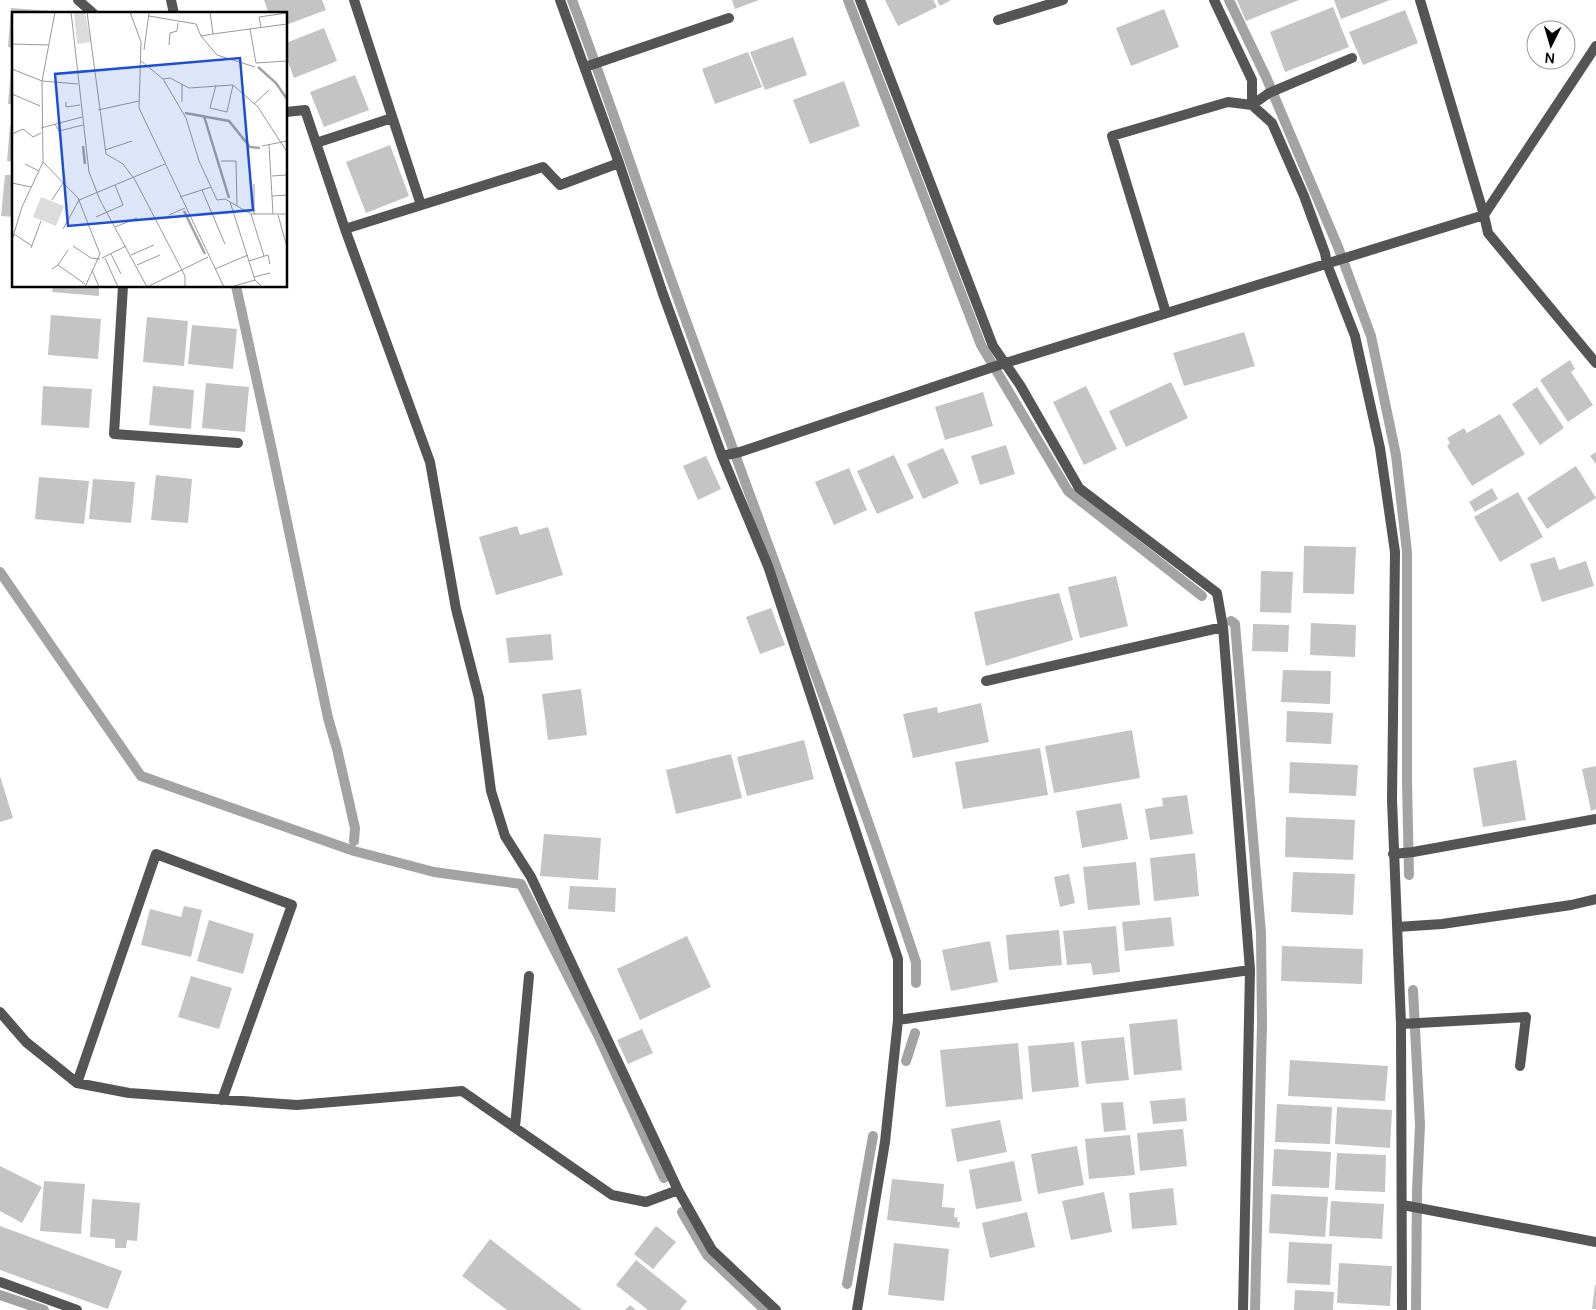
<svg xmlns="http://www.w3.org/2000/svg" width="1596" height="1310" font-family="Manrope,sans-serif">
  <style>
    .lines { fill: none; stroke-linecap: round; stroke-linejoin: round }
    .stream { stroke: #a3a3a3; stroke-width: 10 }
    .building { fill: #c4c4c4 }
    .minor { stroke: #555; stroke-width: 10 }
    .inset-river { fill: none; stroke: #a3a3a3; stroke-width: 2.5 }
    .inset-road { fill: none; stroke: #999; stroke-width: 1 }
    .view { fill: #1d4ed8; fill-opacity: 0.15; stroke: #1d4ed8; stroke-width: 2.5 }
    .inset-edge { fill: none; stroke: #000; stroke-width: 2.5 }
  </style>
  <rect width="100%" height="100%" fill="#fff"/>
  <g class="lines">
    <!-- stream -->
    <path class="stream" d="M572,0C613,109 649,220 689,329C766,540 845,749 916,962V983
      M848,0L981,345L1068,491L1202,596
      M1229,0L1266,77L1338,247L1371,336L1396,455L1407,552V782L1409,875
      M236,286L272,450L328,718L337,749L355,828L354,841
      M0,572L141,776L354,851L434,872L521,884L597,1033L664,1178
      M1231,621L1235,624L1261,933L1262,1024L1255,1310
      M1413,990L1420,1125L1417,1191L1416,1310
      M906,1061L915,1033
      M682,1212L707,1255L765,1310
      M847,1284L873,1136
      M0,1295L44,1310"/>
  </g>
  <!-- building -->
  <path class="building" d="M264,0H322L326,10L286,25V14H269Z
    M732,0H759L735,9Z
    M885,0H933L937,7L898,26Z
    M937,0H951L940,6Z
    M1237,0H1299L1246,21Z
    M1334,0H1390L1341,19Z
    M1333,7L1349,47L1285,72L1270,32Z
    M11,8L65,12V14H14V48L8,47Z
    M1164,9L1179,47L1131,66L1116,28Z
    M1405,10L1418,43L1363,65L1349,32Z
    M324,28L337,61L294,78L286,56V43Z
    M793,37L807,75L765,90L750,52Z
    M748,52L762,87L715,104L702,69Z
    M11,68H14V104H8Z
    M355,75L369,110L324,127L310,92Z
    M844,81L860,126L810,144L793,100Z
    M10,126H14V162L7,161Z
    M390,145L409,196L366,213L346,162Z
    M5,175H14V217L1,216Z
    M53,286H99V296L52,292Z
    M51,315L101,319L98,359L48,355Z
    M147,317L188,321L184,366L143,362Z
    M192,325L237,329L233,369L188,364Z
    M1244,332L1255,366L1184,386L1173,353Z
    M1570,360L1575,369L1571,372L1593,405L1568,422L1540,380Z
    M1171,382L1188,418L1126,447L1109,411Z
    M206,383L249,387L245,432L202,428Z
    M43,386L92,389L89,428L41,425Z
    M153,386L194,390L191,429L149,425Z
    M1086,386L1117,449L1084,465L1053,402Z
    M1537,387L1564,428L1540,445L1512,404Z
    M983,392L993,426L945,440L935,407Z
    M1500,414L1525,454L1472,486L1447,446L1450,443L1447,438L1464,428L1467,433Z
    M1006,445L1015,474L980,485L971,456Z
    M943,448L959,483L923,499L907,464Z
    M1596,452V464L1590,456Z
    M894,455L914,498L877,514L857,471Z
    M706,456L721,489L698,500L683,466Z
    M1576,466L1596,498L1547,529L1527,498Z
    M849,468L867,510L834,525L815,482Z
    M156,475L192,479L188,523L151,520Z
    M39,477L89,481L84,524L35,519Z
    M93,479L135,482L131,523L89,519Z
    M1492,488L1498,499L1475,512L1469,502Z
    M1518,492L1543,537L1500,562L1474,517Z
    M517,526L520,535L548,527L563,575L496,595L479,537Z
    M1304,546L1356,547L1354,594L1303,593Z
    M1555,557L1559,570L1586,561L1594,586L1542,602L1530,564Z
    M1261,571L1293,572L1291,613L1260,612Z
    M1116,576L1128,626L1080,638L1068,587Z
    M1059,593L1073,640L986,666L974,612Z
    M771,608L785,645L760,654L746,617Z
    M1311,623L1356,625L1355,657L1310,655Z
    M1253,624L1289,625L1288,652L1252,651Z
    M551,634L553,660L509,663L506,638Z
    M1283,670L1331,671L1330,704L1281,702Z
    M581,689L587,735L548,740L542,694Z
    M981,703L989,742L913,758L903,714L937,707L938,713Z
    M1287,711L1333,713L1331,744L1286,742Z
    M1132,730L1140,778L1054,793L1045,746Z
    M804,740L814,779L747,796L737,757Z
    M1040,748L1048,795L963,809L955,762Z
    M731,754L742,798L676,814L666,770Z
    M1516,760L1526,820L1483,827L1473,768Z
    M1290,762L1358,765L1356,796L1289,793Z
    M1596,766V809L1591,811L1582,769Z
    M0,776L13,818L0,822Z
    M1187,795L1193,834L1150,840L1145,809L1163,806L1162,798Z
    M1121,803L1128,839L1082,848L1076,811Z
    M1286,817L1355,820L1353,860L1285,857Z
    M544,834L601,838L598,880L540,876Z
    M1195,853L1199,896L1154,901L1150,858Z
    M1136,862L1140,905L1088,910L1083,867Z
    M1293,872L1355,874L1353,915L1291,912Z
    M1069,874L1075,903L1060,907L1054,877Z
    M570,886L616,888L615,912L568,909Z
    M184,906L202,910L191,957L141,945L150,909L181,917Z
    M1171,917L1174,946L1125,951L1122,922Z
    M209,920L254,934L243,974L197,961Z
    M1116,926L1120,972L1093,975L1091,963L1067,965L1063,931Z
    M1059,930L1062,965L1009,970L1006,935Z
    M687,936L711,987L640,1020L617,969Z
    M990,941L998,982L951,991L942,950Z
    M1282,946L1363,949L1362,984L1281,981Z
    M191,976L232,988L219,1029L178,1017Z
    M1177,1019L1182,1070L1134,1075L1129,1024Z
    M642,1029L653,1053L628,1064L617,1040Z
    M1124,1037L1129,1080L1086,1084L1081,1041Z
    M1074,1042L1079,1087L1032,1092L1028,1046Z
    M1018,1043L1023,1099L946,1107L940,1050Z
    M1290,1060L1388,1066L1385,1101L1288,1096Z
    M1185,1098L1187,1121L1153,1124L1150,1101Z
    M1123,1102L1126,1130L1104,1132L1101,1103Z
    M1277,1104L1332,1107L1330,1144L1275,1142Z
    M1337,1107L1392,1110L1390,1148L1335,1144Z
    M1000,1120L1007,1152L957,1162L951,1129Z
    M1183,1129L1187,1166L1140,1171L1137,1133Z
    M1130,1135L1135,1175L1089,1179L1085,1139Z
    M1077,1146L1084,1185L1038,1194L1031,1154Z
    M1274,1149L1331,1152L1329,1188L1272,1186Z
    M1337,1153L1386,1155L1385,1192L1335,1190Z
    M1014,1161L1022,1201L976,1209L969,1170Z
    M0,1166L42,1187L22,1223L0,1211Z
    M892,1179L944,1184L942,1207L955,1208L954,1217L958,1218L957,1222H960L959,1228L887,1220Z
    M44,1181L85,1184L81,1234L40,1231Z
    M1173,1188L1177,1225L1132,1229L1129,1193Z
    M1104,1192L1112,1232L1071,1240L1062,1201Z
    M1271,1194L1328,1197L1325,1237L1269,1233Z
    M92,1199L140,1203L137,1241L127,1240L126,1248H115V1239L90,1237Z
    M1331,1201L1384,1204L1382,1239L1329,1236Z
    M1027,1212L1035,1247L990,1258L982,1223Z
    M0,1226L122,1271L108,1309L0,1270Z
    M656,1226L676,1242L653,1269L634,1254Z
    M490,1239L582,1310H507L462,1276Z
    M1289,1242L1332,1244L1330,1285L1287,1283Z
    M894,1243L949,1249L944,1301L888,1295Z
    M636,1260L687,1301L680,1310H648L616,1285Z
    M1339,1263L1392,1266L1390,1306L1337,1303Z
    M1595,1285H1596V1309H1592Z
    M1295,1290L1334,1292L1333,1310H1294Z
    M630,1305L636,1310H625Z"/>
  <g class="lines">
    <!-- minor -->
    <path class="minor" d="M78,0L94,14
      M171,0L174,14
      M354,0L421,205
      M560,0L619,163L663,294L722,456L768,566L898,959V1020L885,1142L857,1310
      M860,0L993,346L1020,385L1079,488L1217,593L1223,627L1250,970L1243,1310
      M1214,0L1252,80V105L1272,123L1304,196L1325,253L1327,264L1355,336L1380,448L1395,552L1392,800L1401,1024L1402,1310
      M1420,0L1484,215L1488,233L1596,363
      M998,20L1063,0
      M585,67L729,18
      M286,112L305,110L345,229L430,462L456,609L479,698L491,791L505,836L531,877L678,1190
      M316,143L392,118
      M345,229L543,167L560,185L619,163
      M123,286L114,434L238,443
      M1166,313L1112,136L1228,102L1252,105L1269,93L1352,58
      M722,456L740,452L999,365L1484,215L1596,46
      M986,681L1223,627
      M1393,854L1413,852L1596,819
      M1397,927L1442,924L1571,905L1596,899
      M0,1012L26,1042L77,1083L129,1093L297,1105L462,1091L612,1195L646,1202L678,1190L712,1250L776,1310
      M898,1020L1250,970
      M1401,1024L1526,1017L1520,1066
      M77,1083L156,854L292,905L222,1100
      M515,1127L529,976
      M1403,1205L1596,1242
      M0,1282L77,1310"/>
  </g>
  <!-- overview -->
  <g transform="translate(12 12)">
    <rect width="275" height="275" fill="#fff"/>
    <path d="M62,0H73L79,30L65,32ZM29,185L52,194L44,214L21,205Z" fill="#dcdcdc"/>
    <path class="inset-river" d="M246,55L264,71L275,87M173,101L217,109L238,135L248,136M192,104L217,186M71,134L73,152M172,199L193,242"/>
    <path class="inset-road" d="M59,0L77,160L88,188L135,275M75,0L94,142L111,152L123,168L173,264V275M118,0L129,30L127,96L212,275M198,0L201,22L275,12M137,4L184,12L189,24L201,22M249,15L247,5L275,1M238,17L244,51L275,49M189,24L205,43L243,55M0,32L37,33M157,33L158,21L165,19L166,11M132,38L137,1M129,49L151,67L158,66L177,76L221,73L246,95L275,140M0,57L30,69L66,72M151,67L174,106L187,149L205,188L213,187L239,202H275M204,73L198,96L215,100L221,73M0,82L28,94M54,90V95L68,93M170,90V72M242,92L257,78M86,98L127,89M43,112L47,119L71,113M29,116L70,105M0,122L11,117L21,125L29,121M257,133L261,202M250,134L275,129M93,138L120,129M209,149H224L225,194M31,150L66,186L88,242L73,275M13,152L27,159M260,164L275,163M0,171L19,175M242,172V202M190,178L213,232M260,184L275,183M168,185L199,175M40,188L51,171M218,190L243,268L250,275M239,202L252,244M157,203L173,196M266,203L275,235M84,205L111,193L103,173M103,215L125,206M51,217L67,188L153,152M2,222L20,234M0,228L10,195L31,150L30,69L43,0M61,234L79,246L88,247M19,236L29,209M99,242L109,262M119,243L142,233M90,246L114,234M93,246L106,275M237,249L256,243L258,252M46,253L56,238M125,253L148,243M40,257L46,253L73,272M203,257L236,243M80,258L87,275M242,265L258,261M135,275L196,245M219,275L243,268"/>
    <path class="view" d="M228,46L241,198L56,214L43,62Z"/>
    <rect width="275" height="275" class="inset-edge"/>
  </g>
  <!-- north arrow -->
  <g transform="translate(1551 45) rotate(185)"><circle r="24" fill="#ffffff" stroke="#999999"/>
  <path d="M0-4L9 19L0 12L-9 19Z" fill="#000000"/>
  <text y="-8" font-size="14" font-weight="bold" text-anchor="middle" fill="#000000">N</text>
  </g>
</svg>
